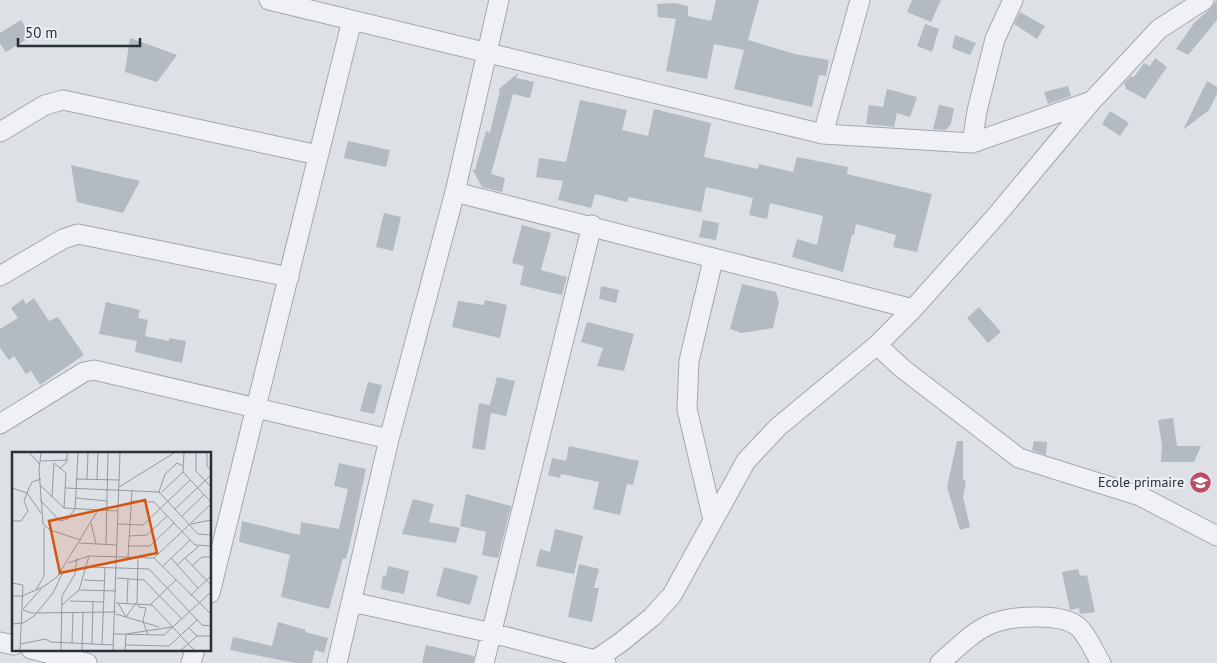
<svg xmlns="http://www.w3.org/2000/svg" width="1217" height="663" font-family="'PT Sans',sans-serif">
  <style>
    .building { fill: #b4bac1 }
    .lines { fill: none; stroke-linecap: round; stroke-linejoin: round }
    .street-casing { stroke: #a3a8ae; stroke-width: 21 }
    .street { stroke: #eff1f4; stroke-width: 19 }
    .labels { text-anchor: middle; stroke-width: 4.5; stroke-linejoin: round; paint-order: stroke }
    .poi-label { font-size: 14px; fill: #28303a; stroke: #eceff3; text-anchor: end }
    .inset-road { fill: none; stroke: #959aa1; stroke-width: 1 }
    .view { fill: #d55511; fill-opacity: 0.15; stroke: #d55511; stroke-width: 2.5 }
    .inset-edge { fill: none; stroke: #28303a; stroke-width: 2.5 }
  </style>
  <rect width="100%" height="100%" fill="#dde0e5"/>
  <!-- building -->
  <path class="building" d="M716,0H759L748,40L795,54L829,60L826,76L819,75L812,107L734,89L744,50L714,44L707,79L666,71L676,19L658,17L657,4L674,3L688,6V16L711,21Z
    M912,0H941L931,22L907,12Z
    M1217,0V20L1188,55L1176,49L1194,23L1210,9Z
    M1020,12L1045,26L1037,39L1014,24Z
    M21,20L31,37L6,52L0,44V33Z
    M925,24L939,29L932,52L917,46Z
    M955,35L976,43L970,55L952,48Z
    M130,38L177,55L157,82L125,72Z
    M1155,58L1167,67L1145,99L1126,89L1124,83L1131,76L1134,77L1144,63L1150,66Z
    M518,73L516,78L534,82L530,98L513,94L491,174L505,178L502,192L482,187L472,169L475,170L486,131L490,133L500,90H498Z
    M1207,81L1217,87V94L1209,110L1183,130Z
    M1068,86L1071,96L1048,104L1044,92Z
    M887,89L917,97L910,117L897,113L894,127L866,124L869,105L883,107Z
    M580,100L627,110L622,130L648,136L654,109L711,123L704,157L758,169L759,164L793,172L797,157L848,167L847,174L932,194L917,252L893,247L896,235L856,224L854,235H852L843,272L792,257L797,239L817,245L823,216L770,203L767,219L749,215L753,198L706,187L701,212L629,197L627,202L595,194L591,208L558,200L563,181L536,177L539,158L566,162Z
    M939,105L954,108L951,124L946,130L933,129Z
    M1110,111L1129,123L1120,136L1102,124Z
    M348,141L390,150L386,167L344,158Z
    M71,165L140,181L123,213L77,202Z
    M384,213L401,217L393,251L376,247Z
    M703,220L719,223L716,240L699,237Z
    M522,225L551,233L541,270L567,277L562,295L520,285L524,266L512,263Z
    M742,284L776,292L779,302L773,328L741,333L730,329Z
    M601,286L619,290L616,303L599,299Z
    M34,298L49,321L58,317L84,355L40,385L31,371L26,374L14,356L9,360L0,348V329L18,318L11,308L23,299L26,304Z
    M485,300L507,305L500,338L452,327L458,301L484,305Z
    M106,302L140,310L138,318L148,320L145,336L169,341V338L186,341L182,363L135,352L137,341L99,334Z
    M979,307L1001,332L988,343L967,318Z
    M587,322L634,334L624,371L597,366L603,348L581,342Z
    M497,377L515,381L506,416L491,413L485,450L472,448L479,403L490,405Z
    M368,382L382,385L374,414L360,411Z
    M1173,418L1177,446H1201L1194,462H1161L1162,445L1158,420Z
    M957,441H963V480L966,481L963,497L970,527L960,530L947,487Z
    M1034,441L1047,442L1046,455L1032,450Z
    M569,446L639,461L633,485L627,484L620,515L593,509L599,482L561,474L560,478L548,475L552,458L566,461Z
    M339,463L366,469L350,544L346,559L343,558L329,609L281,597L290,555L239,542L242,521L300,535L301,522L339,529L348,489L334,486Z
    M466,494L511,506L498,558L482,555L486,532L460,526Z
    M413,499L434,504L429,522L460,528L456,543L402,534Z
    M555,529L583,536L574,574L536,566L540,549L550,552Z
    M579,564L599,569L594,588H599L592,622L568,617Z
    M388,566L409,571L404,594L381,589L383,575L386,576Z
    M444,567L478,576L470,605L436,596Z
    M1078,569L1080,576L1087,575L1095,612L1080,614L1079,608L1070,610L1062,572Z
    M278,622L306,630L305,632L328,638L324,653L315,650L312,663H295L230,650L233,637L272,646Z
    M426,645L474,656L473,663H422Z"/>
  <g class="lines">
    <defs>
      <path id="street" d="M269,0L823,134L972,143L1089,102
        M0,132L45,105L63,100L318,155
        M823,134L860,0
        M972,143L977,111L995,39L1013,0
        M455,192L913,309
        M0,276L63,239L78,234L289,277
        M877,345L903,369L1019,458L1140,496L1217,536
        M0,424L84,372L94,370L389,439
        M713,520L687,409L689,361L713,260
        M210,593L352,20
        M352,602L492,633L606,663
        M0,642L14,645
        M31,649L87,663
        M595,660L620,643L652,617L672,595L746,461L778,427L877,345L913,309L996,216L1091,102L1159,29L1204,0
        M191,663L195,649
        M337,663L389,439L455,192L499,0
        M484,663L592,225
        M940,663C976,631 987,616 1039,617C1051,617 1065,618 1076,625C1086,632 1094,652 1101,663"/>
    </defs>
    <!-- street casing -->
    <use href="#street" class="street-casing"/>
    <!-- street -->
    <use href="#street" class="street"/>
  </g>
  <!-- icons -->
  <defs>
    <symbol id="school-disc" viewBox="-11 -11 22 22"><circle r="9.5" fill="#bf4c67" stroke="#eceff3"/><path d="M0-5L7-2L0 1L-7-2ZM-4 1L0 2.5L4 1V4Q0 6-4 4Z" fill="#fff"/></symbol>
  </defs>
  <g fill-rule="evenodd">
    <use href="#school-disc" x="1188" y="470" width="25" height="25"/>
  </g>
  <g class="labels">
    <!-- poi labels -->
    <g class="poi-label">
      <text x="1184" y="487">Ecole primaire</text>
    </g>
  </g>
  <!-- overview -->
  <g transform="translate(12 452)">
    <rect width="199" height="199" fill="#dde0e5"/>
    <path class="inset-road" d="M18,1L28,13M29,1L27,18L31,72L38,78L69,88M172,1L171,20L199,50M184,1V19L199,35M195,1V14L199,19M29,9L55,8M42,11L54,21L52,56M48,16L55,10V1M64,27L107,28M75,27L76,1M85,27L86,1M28,33L52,56L106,59M107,35L162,1M0,36L15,41L29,61M54,36L147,40L186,82L199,83M147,40L153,22L165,11L171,14M150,40L171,20M40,45L42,11M64,46L95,49M28,48L48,69L56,67L62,58M118,49L142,50L183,93L199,94M163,57L199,23M63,58L66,1M170,64L192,43M0,69H9L16,59L12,49L17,36L20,30L29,27M79,71L84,92M106,72L131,73L178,28M179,72L199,68M117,84L135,83L155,64M67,91L105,93M94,93L96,1M117,94H138L162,71M116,105L120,38M126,105L125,151L127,155L134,156L131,169L136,183M142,106L199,52M159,106L186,136M173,106L199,133M56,111L77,104L142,106L199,162M165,113L187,94M151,114L178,88M180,114L190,105H199M76,115L137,117L190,173L199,174M105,126L132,128L170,167M72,128L93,129M0,131L11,133L8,198M24,138L32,124V75M67,138L104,139M0,144H10L31,135L45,125L86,58M178,144L199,124M58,149L92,150M104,151L140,153L182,198M106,151L114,165M115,151L116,127M139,152L164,128M50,153L67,138L77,104M11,157L29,137M11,158L20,161L104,160M104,162L147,175M114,165L124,151M0,172L11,171L22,164L41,141L50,122M177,176L185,184H199M102,182L152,183L199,140M60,191L61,160M9,192L33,187L39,190L102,193M80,192L81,149M90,192L93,115M114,193L157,194L185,168M49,198L50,144L63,122L65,106M70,198L71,160M101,198L108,1M113,198L114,182L160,175M169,198L185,184"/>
    <path class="view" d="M133,48L145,101L48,121L37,69Z"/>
    <rect width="199" height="199" class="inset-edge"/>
  </g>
  <!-- scale -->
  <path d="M18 38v8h122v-8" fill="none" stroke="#28303a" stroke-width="2.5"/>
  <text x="25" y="38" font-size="15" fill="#28303a" stroke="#eceff3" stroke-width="4" paint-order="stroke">50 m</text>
</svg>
